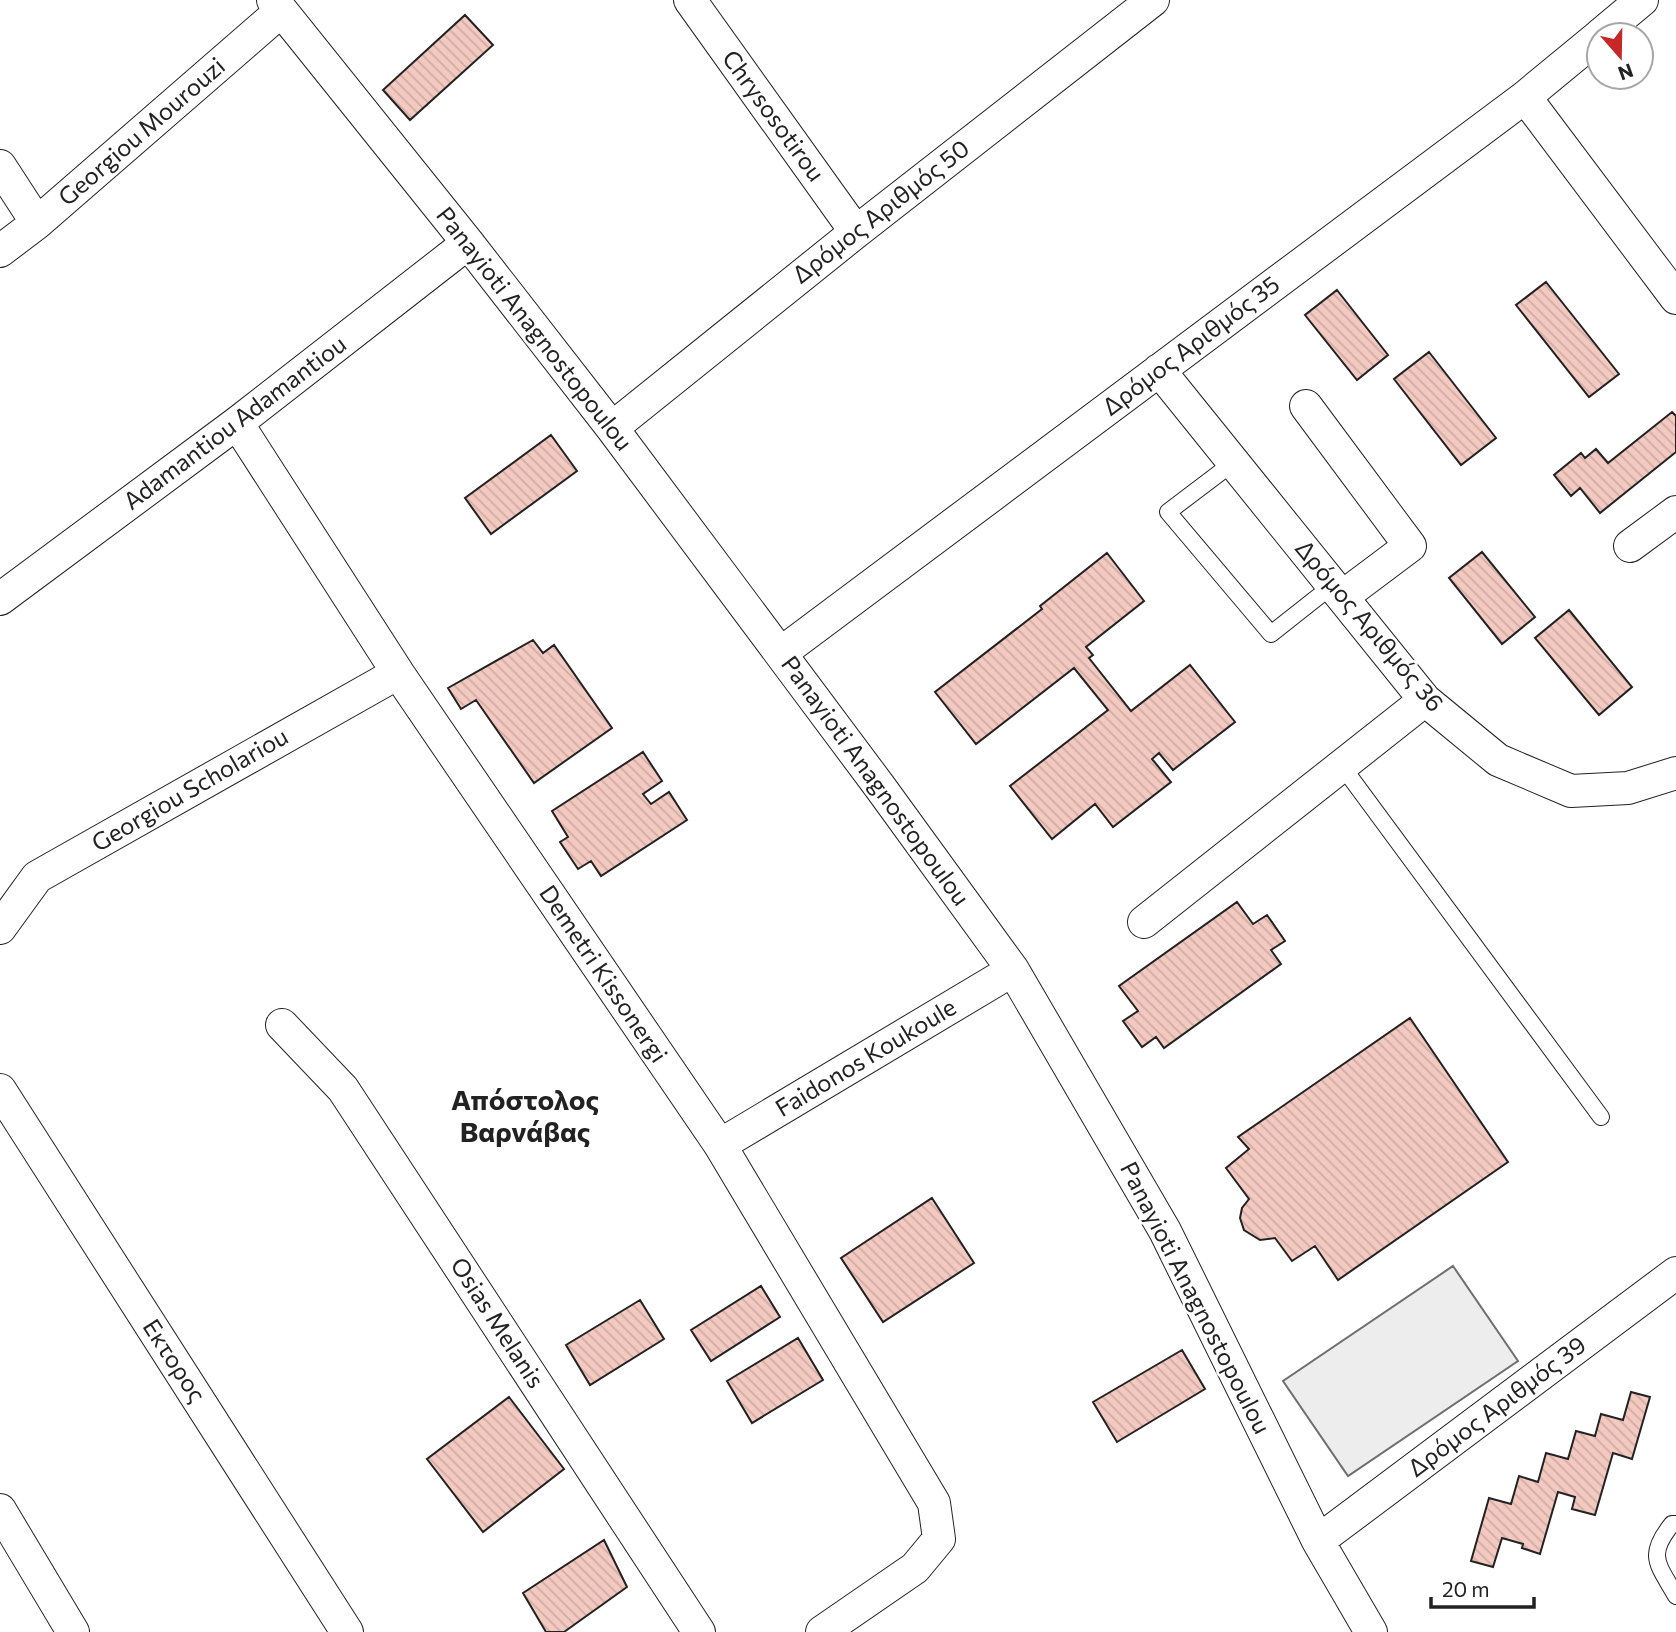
<svg xmlns="http://www.w3.org/2000/svg" width="1676" height="1632" font-family="Commissioner,sans-serif">
  <style>
    .parking { fill: #ededed; stroke: #6f6f6f; stroke-width: 2 }
    .building { fill: url(#building-back-hatch); stroke: #222; stroke-width: 2 }
    .lines { fill: none; stroke-linecap: round; stroke-linejoin: round }
    .service-casing { stroke: #222; stroke-width: 18 }
    .minor-casing { stroke: #222; stroke-width: 34 }
    .service { stroke: #fff; stroke-width: 16 }
    .minor { stroke: #fff; stroke-width: 32 }
    .labels { text-anchor: middle; stroke-width: 5; stroke-linejoin: round; paint-order: stroke }
    .street-label { font-size: 24px; fill: #222; stroke: #fff }
    .quarter-label { font-size: 28px; font-weight: bold; fill: #222; stroke: #fff }
  </style>
  <defs>
    <pattern id="building-back-hatch" width="6" height="6" patternUnits="userSpaceOnUse" patternTransform="scale(1.75)"><rect width="6" height="6" fill="#f3c9c0"/><path d="M-1 5l2 2M0 0l6 6M5-1l2 2" fill="none" stroke="#d0aca5"/></pattern>
  </defs>
  <rect width="100%" height="100%" fill="#fff"/>
  <!-- parking -->
  <path class="parking" d="M1453,1266L1518,1361L1348,1476L1283,1381Z"/>
  <!-- building -->
  <path class="building" d="M465,15L493,45L410,120L383,90Z
    M1546,282L1619,374L1589,397L1516,305Z
    M1337,290L1388,355L1357,380L1305,315Z
    M1429,352L1496,438L1461,465L1394,379Z
    M1672,412L1676,416V452L1600,513L1580,488L1571,496L1554,475L1581,453L1585,458L1596,449L1608,463Z
    M551,435L577,471L491,534L465,498Z
    M1482,552L1535,617L1502,644L1449,578Z
    M1107,553L1144,601L1086,647L1093,655L1089,658L1131,711L1190,665L1235,722L1173,770L1159,753L1152,759L1171,782L1113,827L1095,804L1052,839L1010,786L1108,710L1074,668L976,744L935,692L1042,609L1040,606Z
    M1569,610L1632,687L1599,715L1535,638Z
    M533,640L543,653L554,645L612,728L534,783L476,700L461,709L448,688Z
    M643,752L662,781L643,794L651,804L669,792L687,820L601,876L591,861L578,869L560,842L568,837L552,811Z
    M1237,902L1253,924L1267,915L1285,941L1271,950L1281,964L1164,1048L1156,1037L1142,1047L1123,1021L1138,1011L1119,986Z
    M1410,1018L1508,1162L1338,1280L1315,1246L1292,1261L1275,1238L1260,1240L1244,1230L1240,1218L1242,1208L1249,1199L1226,1168L1249,1149L1238,1137Z
    M932,1198L974,1263L883,1322L841,1258Z
    M761,1286L780,1317L711,1361L691,1330Z
    M640,1300L664,1339L590,1385L566,1345Z
    M798,1338L823,1380L752,1423L727,1381Z
    M1182,1350L1205,1389L1117,1442L1093,1402Z
    M1631,1392L1650,1397L1632,1459L1613,1453L1595,1515L1572,1509L1575,1497L1558,1492L1540,1554L1522,1548L1523,1544L1502,1538L1493,1567L1471,1561L1489,1498L1511,1504L1519,1476L1538,1482L1546,1453L1568,1459L1576,1431L1595,1436L1601,1414L1623,1420Z
    M509,1397L564,1469L483,1532L427,1459Z
    M604,1540L627,1587L564,1632H546L523,1593Z"/>
  <g class="lines">
    <defs>
      <path id="service" d="M1234,462L1168,512L1271,634L1333,585
        M1342,766L1601,1117
        M1676,1524H1672C1646,1556 1658,1564 1676,1596"/>
      <path id="minor" d="M273,0L468,243L612,428L880,787L1013,970L1165,1231L1318,1541L1371,1632
        M690,0L856,232
        M1600,35L1642,0
        M1525,97L1676,298
        M0,166L37,223
        M0,251L37,223L281,11
        M1159,370L1425,700L1498,760L1571,791L1628,788L1676,773
        M1306,406L1410,546L1342,597
        M237,423L398,673L720,1145L934,1503L939,1539L915,1568L822,1632
        M612,428L856,232L1153,0
        M1630,546L1676,512
        M0,599L237,423L468,243
        M781,653L1525,97L1599,36
        M1144,922L1425,700
        M0,928L37,877L398,673
        M282,1025L343,1089L699,1632
        M0,1090L347,1632
        M720,1145L1013,970
        M0,1510L73,1632
        M1318,1541L1676,1273"/>
    </defs>
    <!-- service casing -->
    <use href="#service" class="service-casing"/>
    <!-- minor casing -->
    <use href="#minor" class="minor-casing"/>
    <!-- service -->
    <use href="#service" class="service"/>
    <!-- minor -->
    <use href="#minor" class="minor"/>
  </g>
  <g class="labels">
    <!-- street labels -->
    <g class="street-label">
      <text transform="translate(773 116) rotate(54)" y="8">Chrysosotirou</text>
      <text transform="translate(142 132) rotate(-41)" y="8">Georgiou Mourouzi</text>
      <text transform="translate(881 212) rotate(-38)" y="8">Δρόμος Αριθμός 50</text>
      <text transform="translate(534 329) rotate(52)" y="8">Panayioti Anagnostopoulou</text>
      <text transform="translate(1191 346) rotate(-37)" y="8">Δρόμος Αριθμός 35</text>
      <text transform="translate(235 423) rotate(-37)" y="8">Adamantiou Adamantiou</text>
      <text transform="translate(1369 626) rotate(50)" y="8">Δρόμος Αριθμός 36</text>
      <text transform="translate(875 781) rotate(54)" y="8">Panayioti Anagnostopoulou</text>
      <text transform="translate(190 790) rotate(-30)" y="8">Georgiou Scholariou</text>
      <text transform="translate(603 974) rotate(56)" y="8">Demetri Kissonergi</text>
      <text transform="translate(866 1058) rotate(-31)" y="8">Faidonos Koukoule</text>
      <text transform="translate(1195 1298) rotate(63)" y="8">Panayioti Anagnostopoulou</text>
      <text transform="translate(497 1323) rotate(57)" y="8">Osias Melanis</text>
      <text transform="translate(174 1361) rotate(57)" y="8">Εκτορος</text>
      <text transform="translate(1497 1407) rotate(-37)" y="8">Δρόμος Αριθμός 39</text>
    </g>
    <!-- quarter labels -->
    <g class="quarter-label">
      <text x="525" y="1110">Απόστολος<tspan x="525" dy="32">Βαρνάβας</tspan></text>
    </g>
  </g>
  <!-- north arrow -->
  <g transform="translate(1620 56) rotate(160)"><circle r="33" fill="#ffffff" stroke="#a7a7a7" stroke-width="2"/>
  <path d="M0-5L12 26L0 18L-12 26Z" fill="#c62828"/>
  <text y="-10" font-size="19" font-weight="bold" text-anchor="middle" fill="#222222">N</text>
  </g>
  <!-- scale -->
  <path d="M1431 1597v10h103v-10" fill="none" stroke="#222222" stroke-width="3.5"/>
  <text x="1442" y="1597" font-size="21" fill="#222222" stroke="#ffffff" stroke-width="5" paint-order="stroke">20 m</text>
</svg>
